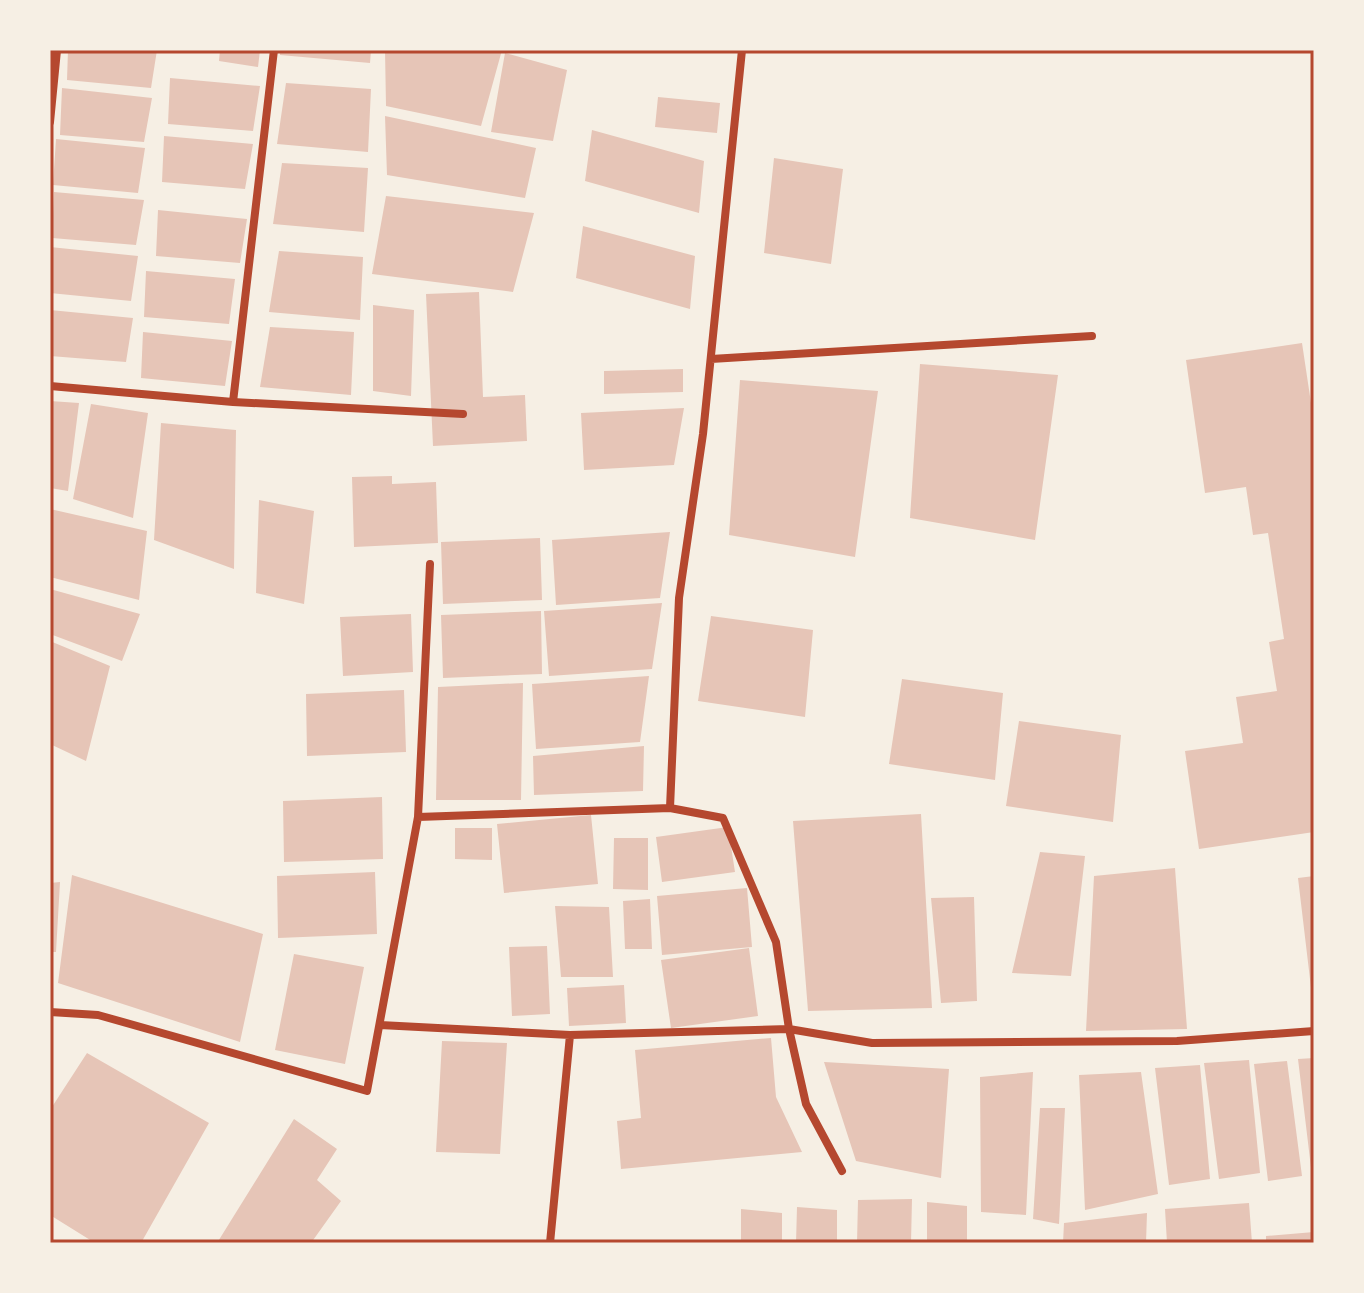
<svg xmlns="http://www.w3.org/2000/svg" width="1364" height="1293" font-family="'Libre Baskerville',serif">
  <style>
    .building { fill: #e6c5b7 }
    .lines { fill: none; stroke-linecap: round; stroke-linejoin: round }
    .minor { stroke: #b5482f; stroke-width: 8 }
    .neatline { fill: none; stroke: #b5482f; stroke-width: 3 }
  </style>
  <rect width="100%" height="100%" fill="#f6efe4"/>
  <!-- building -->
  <path class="building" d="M68,50H157L151,88L67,80Z
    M220,50H260L258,67L219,61Z
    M280,50H371L370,63L280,55Z
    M385,50H502L481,126L386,106Z
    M505,53L567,70L553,141L491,132Z
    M170,78L260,86L253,131L168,124Z
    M286,83L371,89L368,152L277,144Z
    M62,88L152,98L144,142L60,135Z
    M658,97L720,103L717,133L655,127Z
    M385,116L536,148L525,198L387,175Z
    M592,130L704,161L699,213L585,181Z
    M164,136L253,144L245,189L162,182Z
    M56,139L145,148L138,193L53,185Z
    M774,158L843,169L831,264L764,253Z
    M282,163L368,168L364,232L273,224Z
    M54,192L144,200L136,245L52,238Z
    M386,196L534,213L513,292L372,274Z
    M158,210L247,219L240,263L156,256Z
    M583,226L695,256L690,309L576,278Z
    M50,247L138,256L131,301L50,293Z
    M279,251L363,257L360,320L269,312Z
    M146,271L235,279L229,324L144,317Z
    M479,292L483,397L525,395L527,441L433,446L426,294Z
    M373,305L414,310L411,396L373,391Z
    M50,310L133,318L126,362L50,356Z
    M270,327L354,332L351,395L260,387Z
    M143,332L232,341L225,386L141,378Z
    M1302,343L1311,403H1314V832L1199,849L1185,751L1243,743L1236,697L1277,691L1269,642L1284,639L1268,533L1253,535L1246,487L1205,493L1186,360Z
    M920,364L1058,375L1035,540L910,518Z
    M683,369V392L604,394V371Z
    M740,380L878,391L855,557L729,535Z
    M50,401L79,403L68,491L50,488Z
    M91,404L148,413L133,518L73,499Z
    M684,408L674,465L584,470L581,413Z
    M161,423L236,430L234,569L154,540Z
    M392,476V484L436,482L438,543L354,547L352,477Z
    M259,500L314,511L304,604L256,593Z
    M50,509L147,531L139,600L50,577Z
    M670,532L660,598L556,605L552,540Z
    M540,538L542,600L443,604L441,542Z
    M50,589L140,614L122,661L50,634Z
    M662,603L652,669L549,676L544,611Z
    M541,611L542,674L443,678L441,615Z
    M411,614L413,672L343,676L340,617Z
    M711,616L813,630L805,717L698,701Z
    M50,641L110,666L86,761L50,744Z
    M649,676L640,742L536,749L532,684Z
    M902,679L1003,693L995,780L889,764Z
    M523,683L521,800H436L438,687Z
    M404,690L406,752L307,756L306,694Z
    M1019,721L1121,735L1113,822L1006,806Z
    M644,746L643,791L534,795L533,756Z
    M382,797L383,859L284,862L283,801Z
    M921,814L932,1008L808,1011L793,821Z
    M591,815L598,884L504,893L497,824Z
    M728,827L735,872L662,882L656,837Z
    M455,828H492V860L455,859Z
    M614,838H648V890L613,889Z
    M1040,852L1085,856L1071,976L1012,973Z
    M1175,868L1187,1029L1086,1031L1094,876Z
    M375,872L377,934L278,938L277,876Z
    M72,875L263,934L240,1042L58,983Z
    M1314,876V996H1312L1298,878Z
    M60,882L56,952H50V883Z
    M747,888L752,947L662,955L657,896Z
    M974,897L977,1001L941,1003L931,898Z
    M650,899L652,949H625L623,901Z
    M555,906L609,907L613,977H561Z
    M547,946L550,1014L512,1016L509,947Z
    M749,948L758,1016L671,1028L661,960Z
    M294,954L364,967L345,1064L275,1050Z
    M624,985L626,1023L569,1026L567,988Z
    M771,1038L776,1097L802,1152L621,1169L617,1121L641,1118L635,1050Z
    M442,1041L507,1043L500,1154L436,1152Z
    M87,1053L209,1123L141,1243H95L50,1215V1110Z
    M1314,1058V1176H1312L1298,1059Z
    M1249,1060L1260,1173L1219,1179L1204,1063Z
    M1287,1061L1302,1176L1268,1181L1254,1064Z
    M824,1062L949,1069L941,1178L856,1161Z
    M1200,1065L1210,1179L1169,1185L1155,1068Z
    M1033,1072L1026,1215L981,1212L980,1077Z
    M1141,1072L1158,1194L1085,1210L1079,1075Z
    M1040,1108H1065L1059,1224L1033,1219Z
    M294,1119L337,1149L317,1180L341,1201L311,1243H217Z
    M912,1199L911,1243H857L858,1200Z
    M927,1202L967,1206V1243H927Z
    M1249,1203L1252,1243H1167L1165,1209Z
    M797,1207L837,1210V1243H796Z
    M741,1209L782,1213V1243H741Z
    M1147,1213L1146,1243H1063L1064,1223Z
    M1314,1232V1243H1266V1236Z"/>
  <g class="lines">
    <!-- minor -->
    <path class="minor" d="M742,50L703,434L679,598L670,808L723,818L776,942L789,1029L806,1104L842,1171
      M50,122L57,50
      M711,359L1092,336
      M50,386L233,402L274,50
      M233,402L463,414
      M418,817L670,808
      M50,1012L98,1015L367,1091L418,817L430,564
      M380,1025L570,1035L789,1029L872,1043L1177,1041L1314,1031
      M550,1243L570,1035"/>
  </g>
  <!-- border -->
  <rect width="1364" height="1293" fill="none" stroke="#f6efe4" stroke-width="104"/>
  <rect x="52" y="52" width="1260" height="1189" class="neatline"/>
</svg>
